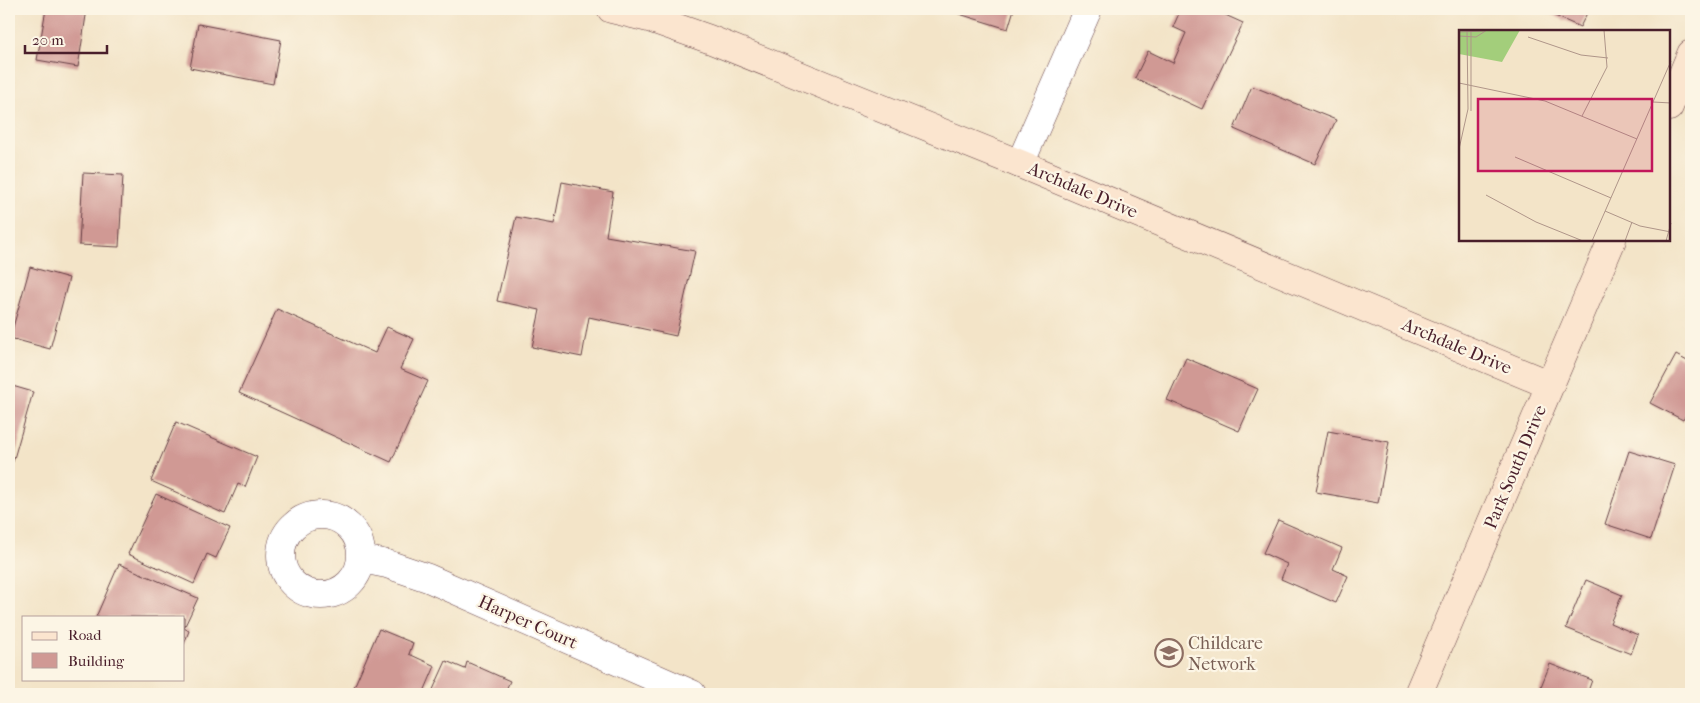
<svg xmlns="http://www.w3.org/2000/svg" width="1700" height="703" font-family="'IM FELL French Canon',serif">
  <style>
    .building { fill: #d09994 }
    .lines { fill: none; stroke-linecap: round; stroke-linejoin: round }
    .street-casing { stroke: #633d43; stroke-width: 29 }
    .secondary-casing { stroke: #633d43; stroke-width: 29 }
    .street { stroke: #fff; stroke-width: 28 }
    .secondary { stroke: #fbe5cf; stroke-width: 28 }
    .labels { text-anchor: middle; stroke-width: 4.5; stroke-linejoin: round; paint-order: stroke }
    .street-label { font-size: 18px; fill: #4a1f2b; stroke: #fcf5e5 }
    .education-label { font-size: 18px; fill: #785e54; stroke: #fcf5e5; text-anchor: start }
    .inset-road { fill: none; stroke: #af9589; stroke-width: 1 }
    .view { fill: #c2185b; fill-opacity: 0.15; stroke: #c2185b; stroke-width: 2.5 }
    .inset-edge { fill: none; stroke: #4a1f2b; stroke-width: 2.5 }
  </style>
  <rect width="100%" height="100%" fill="#fcf5e5"/>
  <filter id="ink" filterUnits="userSpaceOnUse"><feTurbulence type="fractalNoise" baseFrequency=".02" numOctaves="2"/><feDisplacementMap in="SourceGraphic" scale="10" xChannelSelector="R" yChannelSelector="G"/><feConvolveMatrix kernelMatrix="1 2 1 2 8 2 1 2 1" color-interpolation-filters="sRGB"/></filter>
  <filter id="wash" filterUnits="userSpaceOnUse"><feTurbulence type="fractalNoise" baseFrequency=".0096" numOctaves="4" result="noise"/><feDisplacementMap in="SourceGraphic" scale="20" xChannelSelector="R" yChannelSelector="G"/><feGaussianBlur stdDeviation="1.12" result="paint"/><feColorMatrix in="noise" values="0 0 0 0 0 0 0 0 0 0 0 0 0 0 0 0 0 1.4 0 .05"/><feComposite in="paint" operator="in"/></filter>
  <g filter="url(#wash)">
    <rect width="100%" height="100%" fill="#f3e4c8"/>
    <g id="blocks">
      <!-- building -->
      <path class="building" d="M46,9H87L78,67L37,60Z
        M943,9H1014L1008,29Z
        M1181,9H1212L1243,23L1202,109L1135,78L1148,51L1173,63L1186,33L1173,27Z
        M1539,9H1589L1580,27Z
        M198,24L281,40L273,84L190,68Z
        M1252,86L1336,120L1315,164L1234,129Z
        M83,173L123,175L119,247L79,245Z
        M562,182L613,192L606,236L695,251L676,336L589,317L582,357L532,347L540,310L497,301L516,217L554,224Z
        M30,267L69,278L50,349L10,338Z
        M277,309L375,353L387,327L414,339L400,369L428,381L391,462L239,393Z
        M1676,355L1691,363V406L1683,420L1650,403Z
        M1186,358L1258,389L1239,431L1167,400Z
        M9,385L33,392L13,462L9,460Z
        M176,422L257,457L245,487L238,484L225,514L151,481Z
        M1328,431L1389,442L1378,503L1316,492Z
        M1629,451L1675,465L1651,539L1605,524Z
        M156,494L230,528L216,558L207,554L194,584L128,554Z
        M1278,520L1342,548L1333,569L1348,576L1336,603L1281,579L1287,564L1263,553Z
        M119,564L198,598L184,628L189,631L184,644V617H96Z
        M1586,580L1622,595L1610,623L1638,635L1631,654L1566,628Z
        M379,629L413,643L409,654L435,666L423,694H351Z
        M446,661L465,669L467,662L510,681L504,694H431Z
        M1550,664L1592,680L1587,694H1538Z"/>
    </g>
  </g>
  <g filter="url(#ink)">
    <use href="#blocks" fill-opacity="0" stroke="#633d43" stroke-width="1"/>
    <g class="lines">
      <defs>
        <path id="street" d="M1020,164L1088,9
          M281 555a40 40 0 1 1 80 0a40 40 0 1 1-80 0Z
          M362,559L387,564L428,578L692,694"/>
        <path id="secondary" d="M611,9L652,19L709,39L1020,164L1550,385
          M1669,107L1691,54
          M1418,694L1612,240"/>
      </defs>
      <!-- street casing -->
      <use href="#street" class="street-casing"/>
      <!-- secondary casing -->
      <use href="#secondary" class="secondary-casing"/>
      <!-- street -->
      <use href="#street" class="street"/>
      <!-- secondary -->
      <use href="#secondary" class="secondary"/>
    </g>
  </g>
  <!-- icons -->
  <defs>
    <symbol id="school-ring" viewBox="-11 -11 22 22"><circle r="9.5" fill="#fcf5e5" stroke="#8d6e63" stroke-width="1.5"/><path d="M0-5L7-2L0 1L-7-2ZM-4 1L0 2.5L4 1V4Q0 6-4 4Z" fill="#8d6e63"/></symbol>
  </defs>
  <g fill-rule="evenodd">
    <use href="#school-ring" x="1153" y="637" width="32" height="32"/>
  </g>
  <g class="labels">
    <!-- street labels -->
    <g class="street-label">
      <text transform="translate(1083 190) rotate(23)" y="6">Archdale Drive</text>
      <text transform="translate(1457 346) rotate(23)" y="6">Archdale Drive</text>
      <text transform="translate(1515 467) rotate(-67)" y="6">Park South Drive</text>
      <text transform="translate(528 622) rotate(24)" y="6">Harper Court</text>
    </g>
    <!-- education labels -->
    <g class="education-label">
      <text x="1188" y="649">Childcare<tspan x="1188" dy="21">Network</tspan></text>
    </g>
  </g>
  <!-- overview -->
  <g transform="translate(1459 30)">
    <rect width="211" height="211" fill="#f3e4c8"/>
    <path d="M0,0H61L43,32L0,24Z" fill="#a3ce7b"/>
    <path class="inset-road" d="M12,0V81M0,2L25,1M0,6L17,7L28,0M69,7L122,25L149,28M0,53L86,71L178,109M194,72L212,73M123,86L148,37L145,0M0,119L9,79L8,0M56,127L152,168M27,165L77,192L124,211M146,181L181,196L212,202M133,211L212,31M166,211L173,192M207,211L212,193"/>
    <path class="view" d="M19,69H193V141H19Z"/>
    <rect width="211" height="211" class="inset-edge"/>
  </g>
  <!-- margin -->
  <rect width="1700" height="703" fill="none" stroke="#fcf5e5" stroke-width="30"/>
  <!-- legend -->
  <rect x="22" y="616" width="162" height="65" fill="#fcf5e5" stroke="#b59f9b"/>
  <rect x="32" y="632" width="25" height="8" fill="#fbe5cf" stroke="#b59f9b"/>
  <text x="68" y="640" font-size="15" fill="#4a1f2b">Road</text>
  <rect x="32" y="653" width="25" height="15" fill="#d09994" stroke="#b59f9b"/>
  <text x="68" y="666" font-size="15" fill="#4a1f2b">Building</text>
  <!-- scale -->
  <path d="M25 45v8h82v-8" fill="none" stroke="#4a1f2b" stroke-width="2.5"/>
  <text x="32" y="45" font-size="15" fill="#4a1f2b" stroke="#fcf5e5" stroke-width="4" paint-order="stroke">20 m</text>
</svg>
